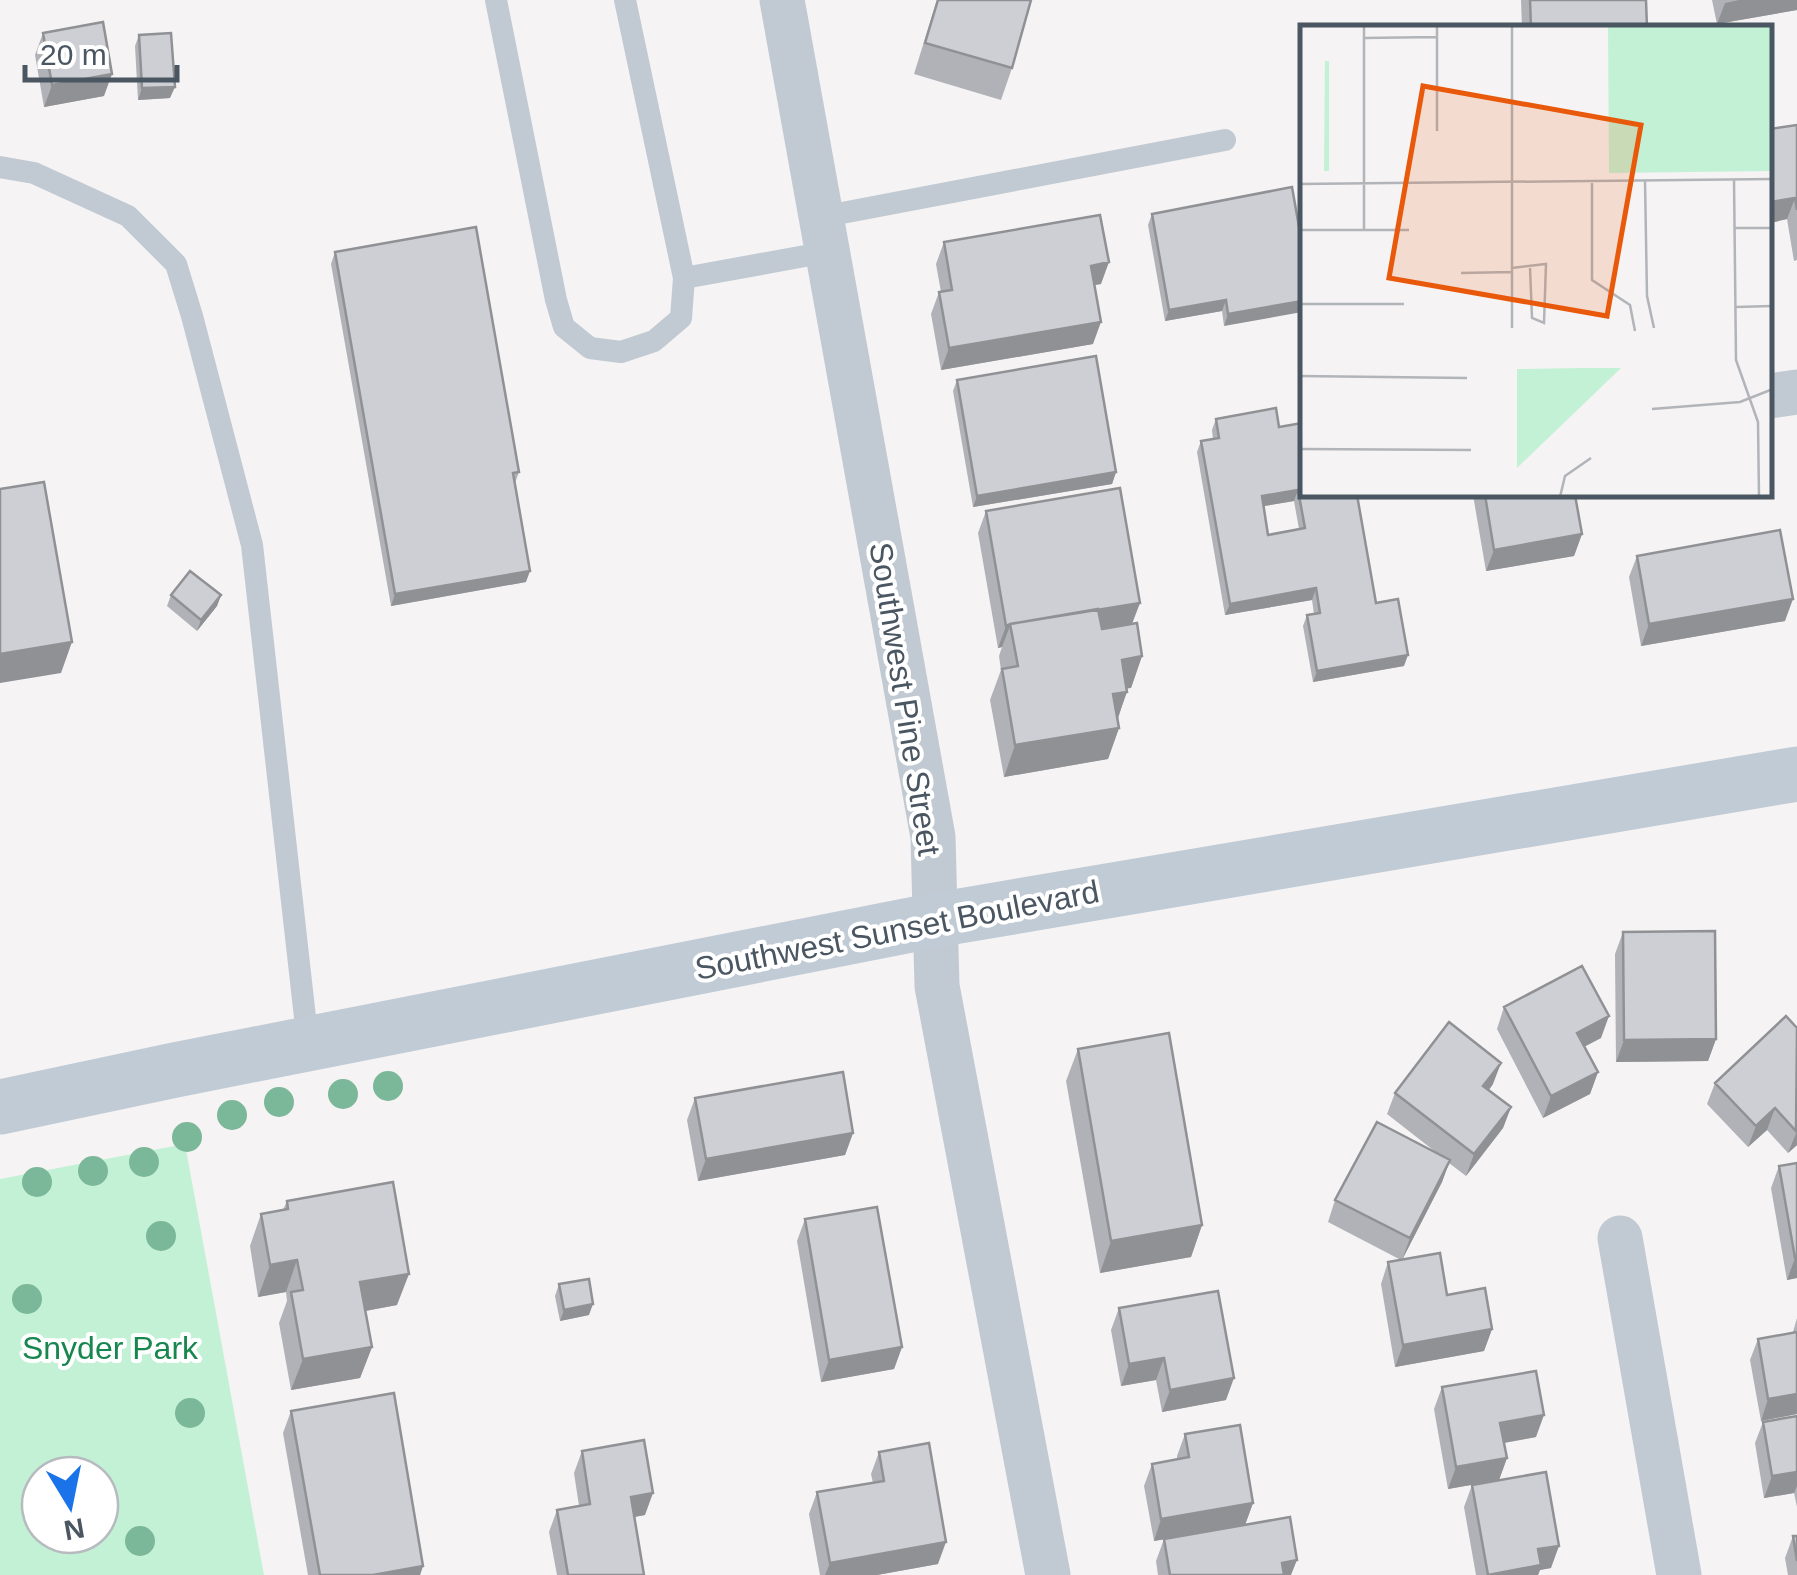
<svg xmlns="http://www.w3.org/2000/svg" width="1797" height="1575" font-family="Arial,sans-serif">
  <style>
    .green { fill: #c3f1d5; fill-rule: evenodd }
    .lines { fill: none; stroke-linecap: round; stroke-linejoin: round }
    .lane { stroke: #c1cad2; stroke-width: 22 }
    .street { stroke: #c1cad2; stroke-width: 45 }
    .secondary { stroke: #c1cbd6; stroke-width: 55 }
    .tree { fill: #7bb799 }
    .wall { fill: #b0b2b7; fill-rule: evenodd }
    .shaded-wall { fill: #909195 }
    .building { fill: #cdcfd5; stroke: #909195; stroke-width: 2.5; fill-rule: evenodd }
    .labels { text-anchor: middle; stroke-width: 8; stroke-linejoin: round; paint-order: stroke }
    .street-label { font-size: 32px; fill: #4a5661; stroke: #fff }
    .park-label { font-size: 32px; fill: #17864f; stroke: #fff }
    .inset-road { fill: none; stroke: #b1b4b9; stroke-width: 2.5 }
    .view { fill: #e8590c; fill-opacity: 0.15; stroke: #e8590c; stroke-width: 5 }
    .inset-edge { fill: none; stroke: #4a5661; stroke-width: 5 }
  </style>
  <rect width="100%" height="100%" fill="#f5f3f3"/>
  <!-- green -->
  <path class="green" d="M185,1144L264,1575H0V1179ZM40,1475H100V1535H40Z"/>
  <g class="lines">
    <!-- lane -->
    <path class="lane" d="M496,0L556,300L564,327L590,348L621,352L654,341L681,318L684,278L625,0
      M0,167L34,173L128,216L176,264L192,316L252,545L308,1044
      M821,217L1225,140
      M684,278L827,252"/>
    <!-- street -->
    <path class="street" d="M782,0L933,837L937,986L1048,1575
      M1770,396L1797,392
      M1620,1238L1679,1575"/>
    <!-- secondary -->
    <path class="secondary" d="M0,1107L175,1070L936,920L1797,774"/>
  </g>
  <!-- trees -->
  <g class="tree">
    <circle cx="388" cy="1086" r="15"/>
    <circle cx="343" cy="1094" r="15"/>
    <circle cx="279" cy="1102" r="15"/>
    <circle cx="232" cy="1115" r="15"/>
    <circle cx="187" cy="1137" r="15"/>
    <circle cx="144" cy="1162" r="15"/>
    <circle cx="93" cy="1171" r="15"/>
    <circle cx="37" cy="1182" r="15"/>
    <circle cx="161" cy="1236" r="15"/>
    <circle cx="27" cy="1299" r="15"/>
    <circle cx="190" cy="1413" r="15"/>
    <circle cx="140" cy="1541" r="15"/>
  </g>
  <!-- wall -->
  <path class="wall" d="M937,0H1031L1012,68L1001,100L914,74Z
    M1521,0H1646L1647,28H1522Z
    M1712,0H1797V10L1717,24Z
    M43,33L104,96L44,107L35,55Z
    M139,35L170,98L138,100L135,46Z
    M1797,125V260L1794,261L1787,219L1770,223V129Z
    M1292,187L1224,326L1222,311L1165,321L1148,225L1152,214Z
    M944,242L1101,284L1094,285L1093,344L941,370L931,314L939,292H941L936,264Z
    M335,252L519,472L515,483L526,582L391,606L331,264Z
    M957,380L1116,472L1112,484L973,507L953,391Z
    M1216,419L1279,427L1302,495L1376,603L1404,666L1313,682L1303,626L1307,615L1314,614L1312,600L1225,615L1197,452L1201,441L1213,439L1212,430ZM1294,501L1299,529L1268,535L1264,506Z
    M1473,495H1575L1582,534L1574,556L1486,571Z
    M986,511L1132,623L1142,656L1131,688H1127L1118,719L1119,728L1108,759L1004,777L990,700L1001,670L999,656L1002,647L998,648L978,533Z
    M1637,556L1785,621L1641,646L1629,577Z
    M171,595H221L217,606L197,631L167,606Z
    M1623,932L1716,1039L1708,1061L1616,1062L1615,954Z
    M1504,1007L1601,1038L1584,1046L1598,1072L1590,1094L1543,1118L1497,1029Z
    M1797,1028V1145L1788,1153L1767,1130L1748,1147L1707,1104L1715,1083Z
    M1078,1049L1202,1225L1191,1257L1100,1273L1066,1081Z
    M1493,1084L1489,1090L1511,1107L1503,1128L1466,1176L1449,1163L1442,1182L1402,1260L1492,1329L1484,1351L1395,1367L1381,1284L1388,1262L1401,1260L1328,1222L1335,1200L1437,1153L1387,1114L1395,1093Z
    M695,1098L853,1133L845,1155L698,1181L687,1120Z
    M1797,1163V1278L1787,1280L1771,1188L1779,1166Z
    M287,1201L397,1305L365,1311L372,1347L360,1378L291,1390L279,1323L287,1301L286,1292L258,1297L250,1246L261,1214L283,1210Z
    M805,1219L902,1347L894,1369L821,1382L797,1241Z
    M559,1284L589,1315L560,1321L555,1296Z
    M1119,1308L1226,1400L1162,1412L1156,1380L1121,1386L1111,1330Z
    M1797,1318V1414L1761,1421L1750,1360L1758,1339L1793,1332Z
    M1442,1387L1536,1437L1504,1443L1507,1458L1499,1480L1448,1489L1434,1409Z
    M291,1411L423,1566L420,1575H308L283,1433Z
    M1797,1416V1507L1794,1493L1764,1498L1755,1443L1763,1422Z
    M1185,1434L1253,1503L1245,1525L1154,1541L1144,1486L1152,1464L1177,1459V1456Z
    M582,1451L645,1515L634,1517L644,1575H557L549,1532L557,1510L579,1506L574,1473Z
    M879,1452L938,1564L877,1575H820L809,1514L817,1492L873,1483L871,1474Z
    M1472,1485L1551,1568L1540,1570L1538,1575H1476L1464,1507Z
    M1793,1536H1797V1575H1788L1785,1558Z
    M1164,1539L1291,1575H1158L1156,1561Z"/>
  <!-- shaded-wall -->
  <path class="shaded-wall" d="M1739,0H1797V10L1717,24L1725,3Z
    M112,74L104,96L44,107L52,85Z
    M175,87L170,98L138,100L142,88Z
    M1795,198L1787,219L1770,223V202Z
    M1109,262L1101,284L1083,287L1091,266Z
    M1226,300L1222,311L1165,321L1169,310Z
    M1302,301V312L1224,326L1228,314Z
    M1101,322L1093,344L941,370L949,348Z
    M1116,472L1112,484L973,507L977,496Z
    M1298,490L1294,501L1258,507L1262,496Z
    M1582,534L1574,556L1486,571L1494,550Z
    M530,571L526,582L391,606L395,594Z
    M1316,588L1312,600L1225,615L1230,604Z
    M221,595L217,606L197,631L201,620Z
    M1793,599L1785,621L1641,646L1649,624Z
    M1140,603L1132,624L1014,645L1010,625Z
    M1006,626H1010L1002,647L998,648Z
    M72,642L61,673L0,683V654Z
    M1408,655L1404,666L1313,682L1317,671Z
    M1142,656L1131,688L1110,691L1122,660Z
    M1127,692L1116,723L1113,694Z
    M1119,728L1108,759L1004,777L1015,745Z
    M1609,1016L1601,1038L1569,1055L1577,1033Z
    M1716,1039L1708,1061L1616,1062L1624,1040Z
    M1501,1063L1493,1084L1476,1107L1483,1086Z
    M1598,1072L1590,1094L1543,1118L1551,1096Z
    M1511,1107L1503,1128L1466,1176L1474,1154Z
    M1775,1108L1767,1130L1748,1147L1756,1126Z
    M1797,1131V1145L1788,1153Z
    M853,1133L845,1155L698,1181L706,1159Z
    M1450,1160L1442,1182L1402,1260L1410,1238Z
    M1202,1225L1191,1257L1100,1273L1111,1241Z
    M1797,1257V1278L1787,1280L1795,1258Z
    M297,1260L286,1292L258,1297L270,1265Z
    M409,1274L397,1305L349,1314L360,1282Z
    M593,1304L589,1315L560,1321L564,1310Z
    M1492,1329L1484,1351L1395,1367L1403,1345Z
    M372,1347L360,1378L291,1390L303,1359Z
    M902,1347L894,1369L821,1382L829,1360Z
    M1164,1358L1156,1380L1121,1386L1129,1364Z
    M1234,1378L1226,1400L1162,1412L1170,1390Z
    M1797,1394V1414L1761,1421L1768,1399Z
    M1544,1415L1536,1437L1492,1445L1500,1423Z
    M1507,1458L1499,1480L1448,1489L1456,1467Z
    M1797,1472V1486L1794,1493L1764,1498L1772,1476Z
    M653,1493L645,1515L623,1519L631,1497Z
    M1253,1503L1245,1525L1154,1541L1161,1519Z
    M946,1542L938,1564L877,1575H825L830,1563Z
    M1559,1546L1551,1568L1540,1570L1538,1575H1488L1538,1549Z
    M1297,1560L1291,1575H1277L1282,1563Z
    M423,1566L420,1575H373Z"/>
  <!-- building -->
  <path class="building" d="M938,0H1031L1012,68L925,43Z
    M1530,0H1646L1647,28H1531Z
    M103,22L112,74L52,85L43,33Z
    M171,33L175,87L142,88L139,35Z
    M1797,125V210L1795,198L1770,202V129Z
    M1292,187L1302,244V301L1228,314L1226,300L1169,310L1152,214Z
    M1100,215L1109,262L1091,266L1101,322L949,348L939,292L952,290L944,242Z
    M476,227L519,472L513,473L530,571L395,594L335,252Z
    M1096,356L1116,472L977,496L957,380Z
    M1276,408L1279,427L1302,423V495H1357L1376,603L1398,599L1408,655L1317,671L1307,615L1320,613L1316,588L1230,604L1201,441L1219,438L1216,419ZM1298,490L1305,528L1268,535L1262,496Z
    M44,482L72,642L0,654V489Z
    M1120,488L1140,603L1010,624L1006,626L986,511Z
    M1485,495H1575L1582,534L1494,550Z
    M1780,530L1793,599L1649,624L1637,556Z
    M190,571L221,595L201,620L171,595Z
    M1098,609L1102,629L1137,623L1142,656L1122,660L1127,692L1113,694L1119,728L1015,745L1002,669L1018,666L1010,624Z
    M1715,931L1716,1039L1624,1040L1623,932Z
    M1582,966L1609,1016L1577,1033L1598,1072L1551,1096L1504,1007Z
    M1786,1016L1797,1028L1796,1131L1775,1108L1756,1126L1715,1083Z
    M1449,1022L1501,1063L1483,1086L1511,1107L1474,1154L1395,1093Z
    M1169,1033L1202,1225L1111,1241L1078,1049Z
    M843,1072L853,1133L706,1159L695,1098Z
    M1377,1122L1450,1160L1410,1238L1335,1200Z
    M1797,1163V1257L1795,1258L1779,1166Z
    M393,1182L409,1274L360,1282L372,1347L303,1359L291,1292L303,1290L297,1260L270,1265L261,1214L288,1209L287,1201Z
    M877,1207L902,1347L829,1360L805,1219Z
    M1440,1253L1447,1295L1485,1288L1492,1329L1403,1345L1388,1262Z
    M589,1279L593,1304L564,1310L559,1284Z
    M1218,1291L1234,1378L1170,1390L1164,1358L1129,1364L1119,1308Z
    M1797,1332V1394L1768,1399L1758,1339Z
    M1536,1371L1544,1415L1500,1423L1507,1458L1456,1467L1442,1387Z
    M394,1393L423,1566L373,1575H320L291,1411Z
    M1797,1416V1472L1772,1476L1763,1422Z
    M1240,1425L1253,1503L1161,1519L1152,1464L1189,1457L1185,1434Z
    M644,1440L653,1493L631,1497L644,1575H568L557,1510L590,1504L582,1451Z
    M929,1443L946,1542L830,1563L817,1492L884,1481L879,1452Z
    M1546,1472L1559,1546L1538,1549L1541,1565L1488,1575L1472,1485Z
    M1290,1517L1297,1560L1282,1563L1284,1575H1170L1164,1539Z
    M1793,1536H1797V1561Z"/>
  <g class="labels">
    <!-- street labels -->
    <g class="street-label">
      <text transform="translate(905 699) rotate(81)" y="11">Southwest Pine Street</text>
      <text transform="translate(897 930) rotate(-11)" y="11">Southwest Sunset Boulevard</text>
    </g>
    <!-- park labels -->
    <g class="park-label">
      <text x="110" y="1359">Snyder Park</text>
    </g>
  </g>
  <!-- overview -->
  <g transform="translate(1300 25)">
    <rect width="472" height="472" fill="#f5f3f3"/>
    <path d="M308,0H472V146L309,148ZM25,36H29V146H24ZM281,343H321L217,443V344Z" fill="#c3f1d5"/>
    <path class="inset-road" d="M64,0V205M64,13L137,12M137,106V0M434,154L436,335L458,397L459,472M345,156L347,271L354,303M292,158V255L330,280L335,306M0,159L473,154M434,203H473M0,205H109M212,243L246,239L244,298L232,293L230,243M161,248L212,247M0,279H104M436,282L472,281M212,303V0M0,351L167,353M352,384L440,377L473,364M0,424L171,425M260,472L265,451L291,433"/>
    <path class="view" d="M123,61L341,100L307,291L89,253Z"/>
    <rect width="472" height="472" class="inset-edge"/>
  </g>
  <!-- north arrow -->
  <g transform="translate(70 1505) rotate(170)"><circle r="48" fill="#ffffff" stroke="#b7bbc0" stroke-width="2.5"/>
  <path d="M0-8L18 38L0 25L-18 38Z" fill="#1a73e8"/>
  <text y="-15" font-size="28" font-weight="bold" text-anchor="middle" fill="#4a5661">N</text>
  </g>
  <!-- scale -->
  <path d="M25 65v15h152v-15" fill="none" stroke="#4a5661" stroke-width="5"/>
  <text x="40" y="65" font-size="30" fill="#4a5661" stroke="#ffffff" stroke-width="8" paint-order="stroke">20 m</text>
</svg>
